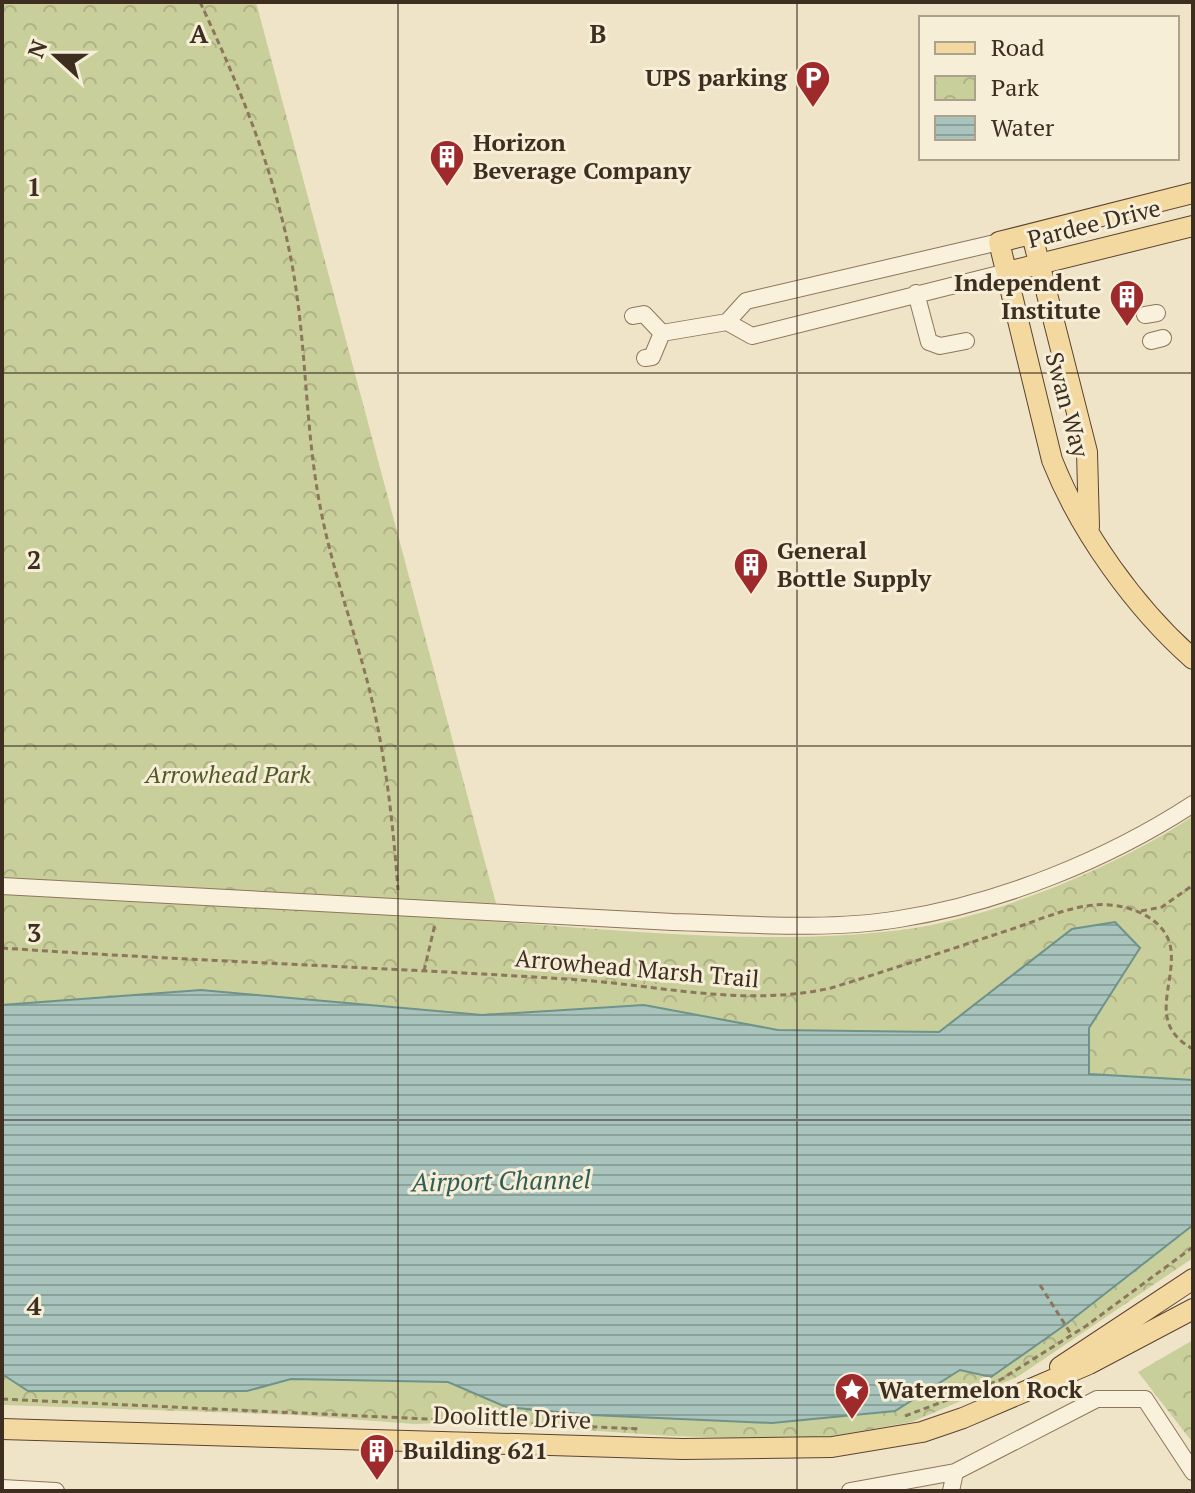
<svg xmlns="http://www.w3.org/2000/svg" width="1195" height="1493" font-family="'PT Serif',serif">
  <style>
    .park { fill: url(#park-crowns) }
    .water { fill: url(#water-rules); stroke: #6f938a; stroke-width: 2 }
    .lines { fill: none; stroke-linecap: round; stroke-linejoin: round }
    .minor-casing { stroke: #8d765c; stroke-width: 18 }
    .major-casing { stroke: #5b4430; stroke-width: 22 }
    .path { stroke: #8d765c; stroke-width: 3; stroke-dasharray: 6 4; stroke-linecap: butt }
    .minor { stroke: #faf1dc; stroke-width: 16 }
    .major { stroke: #f3d9a0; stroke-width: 20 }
    .grid { fill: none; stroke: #3d2e20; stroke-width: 2; stroke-opacity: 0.55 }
    .labels { text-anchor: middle; stroke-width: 6; stroke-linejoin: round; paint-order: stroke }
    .poi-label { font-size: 24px; font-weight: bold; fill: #3d2e20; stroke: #f7eed8; text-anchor: start }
    .street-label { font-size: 24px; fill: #3d2e20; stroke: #f7eed8 }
    .park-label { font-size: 24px; font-style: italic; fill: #4d5a26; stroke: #f7eed8 }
    .water-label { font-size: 26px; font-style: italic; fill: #2f5d5a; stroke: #f7eed8 }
    .grid-label { font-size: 26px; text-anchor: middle; font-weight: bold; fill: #3d2e20; stroke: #f7eed8; stroke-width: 6; stroke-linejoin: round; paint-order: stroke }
  </style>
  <defs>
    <pattern id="park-crowns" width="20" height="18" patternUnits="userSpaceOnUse" patternTransform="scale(2)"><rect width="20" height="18" fill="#c9cf9b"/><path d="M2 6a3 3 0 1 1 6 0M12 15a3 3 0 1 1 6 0" fill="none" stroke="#aeb285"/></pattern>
    <pattern id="water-rules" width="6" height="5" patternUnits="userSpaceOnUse" patternTransform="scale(2)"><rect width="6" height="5" fill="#a9c4bc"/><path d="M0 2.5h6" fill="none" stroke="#8ba098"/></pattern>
  </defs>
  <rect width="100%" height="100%" fill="#f0e4c8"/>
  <!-- park -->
  <path class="park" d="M2,2H256L501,922C633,931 769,946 901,930C993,918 1117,867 1193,816V1258L1019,1376L912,1422L811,1440L670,1436L470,1422L414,1424L297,1415L2,1405Z
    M1193,1340V1443L1138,1372Z"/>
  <!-- water -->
  <path class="water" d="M1115,922L1140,948L1089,1028V1074L1193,1080V1225L1065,1325L991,1377L960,1370L895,1411L772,1423L591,1415L506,1407L448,1382L291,1379L247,1391H28L2,1374V1005L201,990L482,1015L644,1005L778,1030L939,1032L1072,929Z"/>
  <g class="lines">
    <defs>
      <path id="minor" d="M999,242L746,301L727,322L752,336L1007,272
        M916,293L929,342L940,346L966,341
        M1145,315L1157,313
        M633,316L644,314L662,333L652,357L645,358
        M662,333L727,322
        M1151,341L1163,338
        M2,886L673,922C745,924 828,931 899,919C1000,903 1107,860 1193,804
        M955,1472L1097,1399H1145L1193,1472
        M2,1488L56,1491
        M850,1491L955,1472L951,1491"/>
      <path id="major" d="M1193,193L999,242L1052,460C1080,531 1135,608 1193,659
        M1032,235L1087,452L1089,527
        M1007,272L1193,226
        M1060,1367L1193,1279
        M2,1429L683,1449L832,1447L922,1432L963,1418L1089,1364L1193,1309"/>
    </defs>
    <!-- minor casing -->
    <use href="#minor" class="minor-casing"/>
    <!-- major casing -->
    <use href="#major" class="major-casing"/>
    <!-- path -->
    <path class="path" d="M200,2C241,90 276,174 293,270C307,350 305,431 321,511C333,572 355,632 370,692C386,758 393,824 398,890
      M1141,911L1162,907L1193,885
      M2,948C190,961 378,967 566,979C656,984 742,1008 831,988C890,970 948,950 1006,931C1034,922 1064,908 1094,905C1124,902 1167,916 1171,950C1175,987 1147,1024 1193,1049
      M424,971L435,924
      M1040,1285L1071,1334
      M2,1399L640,1429
      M905,1416L1000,1380L1086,1326L1193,1247"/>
    <!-- minor -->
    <use href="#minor" class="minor"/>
    <!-- major -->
    <use href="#major" class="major"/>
  </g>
  <!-- grid -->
  <path class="grid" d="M398,2V1491M797,2V1491M2,373H1193M2,746H1193M2,1120H1193"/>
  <!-- icons -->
  <defs>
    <symbol id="parking-pin" viewBox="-11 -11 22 30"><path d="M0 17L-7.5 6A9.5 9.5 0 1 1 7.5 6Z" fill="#9e2a2b" stroke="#f7eed8"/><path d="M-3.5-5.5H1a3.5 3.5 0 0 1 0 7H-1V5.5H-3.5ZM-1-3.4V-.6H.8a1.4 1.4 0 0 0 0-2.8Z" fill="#fff"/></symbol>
    <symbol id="building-pin" viewBox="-11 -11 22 30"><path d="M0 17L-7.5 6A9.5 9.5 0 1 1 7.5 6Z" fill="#9e2a2b" stroke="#f7eed8"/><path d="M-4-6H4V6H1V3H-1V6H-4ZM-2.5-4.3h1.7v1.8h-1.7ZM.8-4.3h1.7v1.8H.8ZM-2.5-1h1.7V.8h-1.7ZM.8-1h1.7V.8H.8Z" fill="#fff"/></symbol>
    <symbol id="sight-pin" viewBox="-11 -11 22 30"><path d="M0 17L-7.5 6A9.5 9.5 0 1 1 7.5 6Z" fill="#9e2a2b" stroke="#f7eed8"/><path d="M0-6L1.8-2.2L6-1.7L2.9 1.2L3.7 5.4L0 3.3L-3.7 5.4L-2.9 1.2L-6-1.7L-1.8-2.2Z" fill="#fff"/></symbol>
  </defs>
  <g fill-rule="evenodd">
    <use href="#parking-pin" x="793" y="58" width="40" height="54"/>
    <use href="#building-pin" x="427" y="137" width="40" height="54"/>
    <use href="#building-pin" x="1107" y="277" width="40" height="54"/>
    <use href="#building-pin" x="731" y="545" width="40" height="54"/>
    <use href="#sight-pin" x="832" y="1370" width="40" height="54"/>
    <use href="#building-pin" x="357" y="1431" width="40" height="54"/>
  </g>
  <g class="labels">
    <!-- poi labels -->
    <g class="poi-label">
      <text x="787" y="86" text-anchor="end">UPS parking</text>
      <text x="473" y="151">Horizon<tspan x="473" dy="28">Beverage Company</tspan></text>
      <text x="1101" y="291" text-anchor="end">Independent<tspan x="1101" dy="28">Institute</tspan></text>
      <text x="777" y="559">General<tspan x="777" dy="28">Bottle Supply</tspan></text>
      <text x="878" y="1398">Watermelon Rock</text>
      <text x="403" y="1459">Building 621</text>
    </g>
    <!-- street labels -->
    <g class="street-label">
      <text transform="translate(1094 224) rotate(-14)" y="8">Pardee Drive</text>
      <text transform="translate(1067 405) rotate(75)" y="8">Swan Way</text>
      <text transform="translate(637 969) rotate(5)" y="8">Arrowhead Marsh Trail</text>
      <text transform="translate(512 1418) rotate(2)" y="8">Doolittle Drive</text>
    </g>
    <!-- park labels -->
    <g class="park-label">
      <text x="228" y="783">Arrowhead Park</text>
    </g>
    <!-- water labels -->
    <g class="water-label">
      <text transform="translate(501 1181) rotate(-1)" y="9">Airport Channel</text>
    </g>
  </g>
  <g class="grid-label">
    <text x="199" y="43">A</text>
    <text x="598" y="43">B</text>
    <text x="34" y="196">1</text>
    <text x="34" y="569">2</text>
    <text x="34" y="942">3</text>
    <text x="34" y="1315">4</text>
  </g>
  <!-- border -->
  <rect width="1195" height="1493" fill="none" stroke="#3d2e20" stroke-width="8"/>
  <!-- legend -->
  <rect x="919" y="16" width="260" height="144" fill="#f7eed8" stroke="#ada18e" stroke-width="2"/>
  <rect x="935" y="42" width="40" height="12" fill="#f3d9a0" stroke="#ada18e" stroke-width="2"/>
  <text x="991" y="56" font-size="24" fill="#3d2e20">Road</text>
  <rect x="935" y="76" width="40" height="24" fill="url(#park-crowns)" stroke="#ada18e" stroke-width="2"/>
  <text x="991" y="96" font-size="24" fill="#3d2e20">Park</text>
  <rect x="935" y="116" width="40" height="24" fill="url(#water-rules)" stroke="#ada18e" stroke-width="2"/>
  <text x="991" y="136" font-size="24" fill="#3d2e20">Water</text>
  <!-- north arrow -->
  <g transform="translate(56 56) rotate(291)" stroke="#f7eed8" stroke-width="6" paint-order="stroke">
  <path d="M0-6L14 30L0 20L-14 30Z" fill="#3d2e20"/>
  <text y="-12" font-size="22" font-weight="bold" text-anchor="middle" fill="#3d2e20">N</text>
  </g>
</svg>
